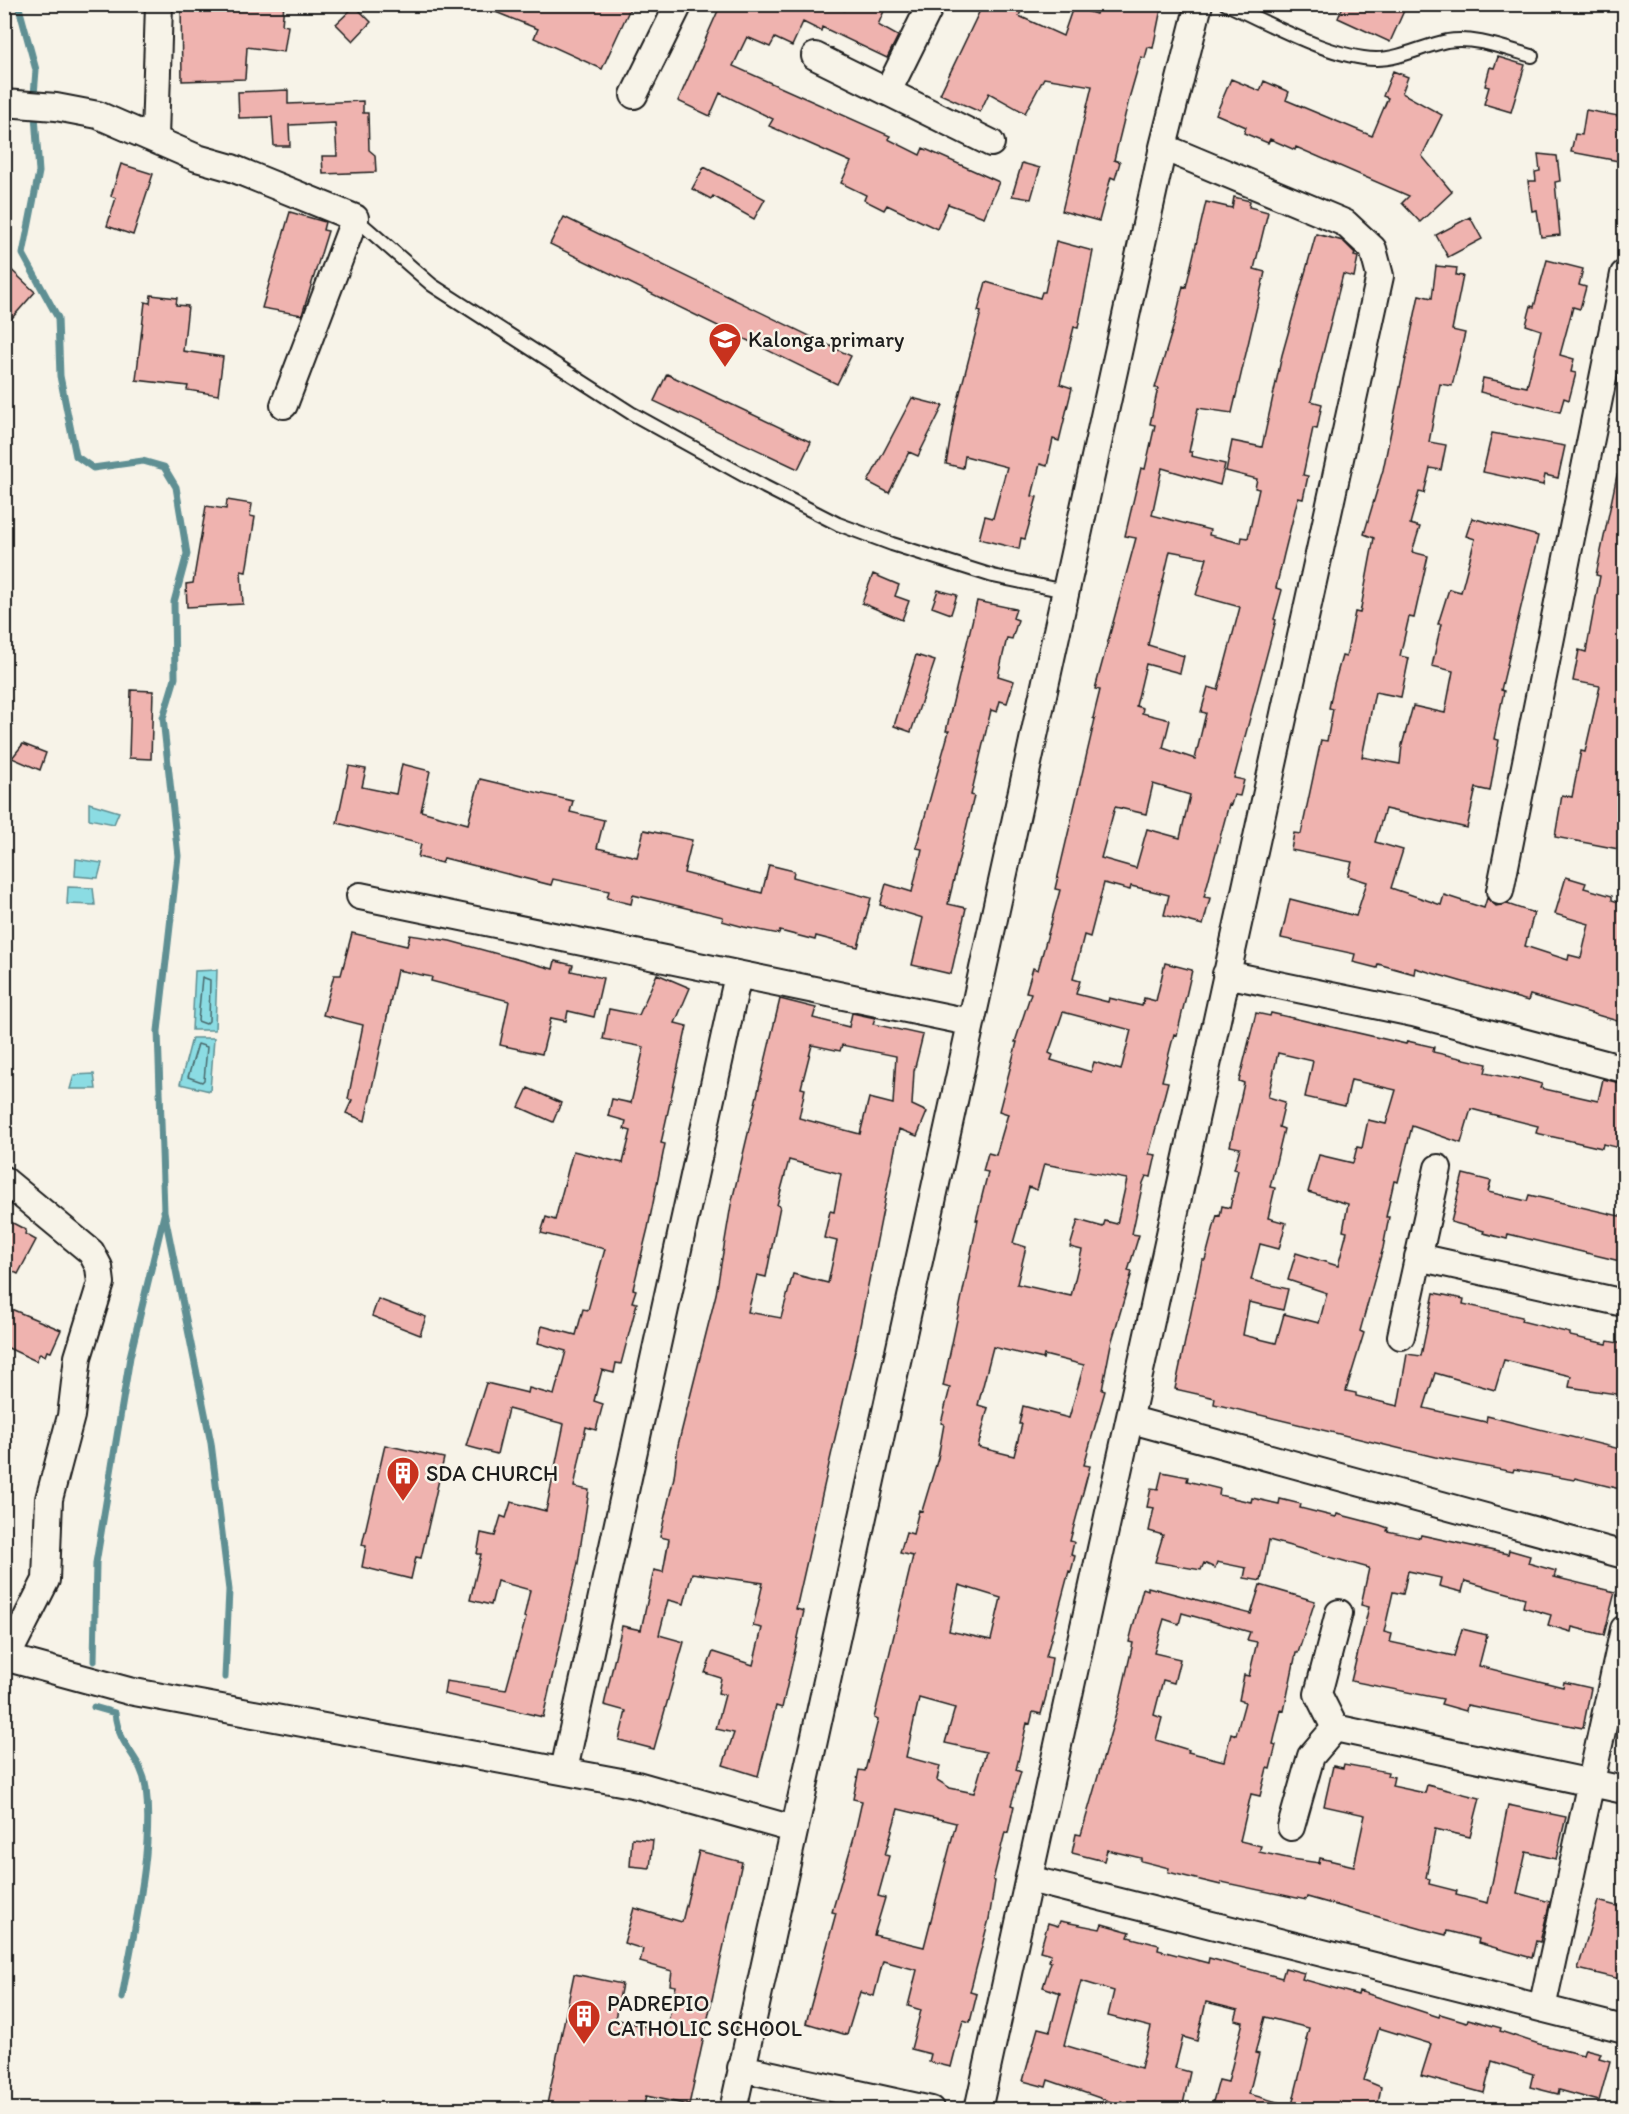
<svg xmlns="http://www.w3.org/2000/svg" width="1629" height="2114" font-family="Itim,sans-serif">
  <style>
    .water { fill: #8bdce3; stroke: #5f8f93; stroke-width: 1.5 }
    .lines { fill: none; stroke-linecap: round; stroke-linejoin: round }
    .shore { stroke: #48696c; stroke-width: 1.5 }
    .stream { stroke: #5f8f93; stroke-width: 7 }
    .building { fill: #efb3af; stroke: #1c1c1c; stroke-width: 1.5; fill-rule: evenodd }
    .service-casing { stroke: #1c1c1c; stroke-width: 16 }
    .minor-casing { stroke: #1c1c1c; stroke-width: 30 }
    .service { stroke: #f7f3e8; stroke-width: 12 }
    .minor { stroke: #f7f3e8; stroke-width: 26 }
    .labels { text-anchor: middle; stroke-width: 5; stroke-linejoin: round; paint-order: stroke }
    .poi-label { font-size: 22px; fill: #1c1c1c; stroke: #f7f3e8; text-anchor: start }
  </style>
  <rect width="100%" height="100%" fill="#f7f3e8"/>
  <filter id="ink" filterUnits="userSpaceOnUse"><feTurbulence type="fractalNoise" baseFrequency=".0167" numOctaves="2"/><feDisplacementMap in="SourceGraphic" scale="12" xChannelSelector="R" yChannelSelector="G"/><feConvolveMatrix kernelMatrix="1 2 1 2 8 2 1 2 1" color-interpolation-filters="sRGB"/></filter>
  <g filter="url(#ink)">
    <!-- water -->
    <path class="water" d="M89,803L119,812L114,824L89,819Z
      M76,859L102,863L98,878L75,876Z
      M68,887L93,888L95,905L67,904Z
      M217,970L215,1030H192L195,971Z
      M192,1038H214L210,1091L180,1084Z
      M94,1074L96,1089H70L74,1075Z"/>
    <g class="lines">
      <!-- shore -->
      <path class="shore" d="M202,977L210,980L209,1021L206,1024L198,1021Z
        M198,1044L207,1047L204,1080L202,1082L188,1077Z"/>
      <!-- stream -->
      <path class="stream" d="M18,4L36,70L34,95
        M35,115L39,172L23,254L58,318L60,376L76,456L93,468L143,461L164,467L176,487L187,554L174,602L175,678L163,718L178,856L158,1031L164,1211L211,1443L229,1590L225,1677
        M94,1661L96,1563L130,1357L164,1215
        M94,1707L115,1713C119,1749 142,1756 146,1788C154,1853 133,1932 122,1998"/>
    </g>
    <!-- building -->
    <path class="building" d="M181,4H284L282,25L288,26L284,52L247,47L245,79L182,81Z
      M632,4L602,69L534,38L538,29L478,5Z
      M721,4H831L844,10L846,4H887L878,25L898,36L887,58L822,27L821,31L803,22L792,46L775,38L770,47L747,37L733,66L890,136L888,139L920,155L923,148L999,182L984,217L948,204L937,229L887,205L884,210L864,200L866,195L841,183L851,162L769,126L773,119L720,93L710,116L678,101Z
      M983,4H1024L1019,16L1063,36L1073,7L1096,14L1099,4H1162L1153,48L1148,47L1145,58L1141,57L1130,95L1114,160L1120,162L1115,179L1111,177L1099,221L1062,211L1092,86L1044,78L1025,113L989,93L980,112L940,94Z
      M1344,4H1407L1390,42L1338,18Z
      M355,6L371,22L353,41L336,24Z
      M1498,57L1525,65L1511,112L1484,104L1489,87L1485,86L1490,67L1494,68Z
      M1393,71L1408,77L1402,93L1442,115L1422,156L1452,192L1420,222L1402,203L1409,196L1296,147L1295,150L1270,139L1268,143L1244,133L1246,127L1216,114L1231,79L1260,91L1264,81L1289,92L1286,100L1372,136L1388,98L1383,96Z
      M288,90V104L363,101V113H368L369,150L375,155L376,172L323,174L322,156H337L335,123L289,125L290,146H274L272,117L239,118L238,92Z
      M1586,110L1624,117V162L1571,152L1575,134L1582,135Z
      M1538,154L1557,156L1560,181L1555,182L1560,235L1541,237L1537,210L1532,211L1528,181H1536L1535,172L1540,171Z
      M1022,163L1040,168L1031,199L1012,196Z
      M121,164L153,174L133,235L107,226L116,198L111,196Z
      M704,167L765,199L754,219L713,196L711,199L692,189Z
      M1234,197L1250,201L1249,207L1268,212L1254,269L1265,272L1232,413L1198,408L1189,452H1192L1191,456L1225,464L1220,485L1162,468L1152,515L1210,530L1209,535L1241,543L1242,537L1248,538L1259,489L1255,488L1257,479L1226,471L1232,441L1262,447L1282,355L1316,234L1343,241L1355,253L1354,256L1358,257L1354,277L1343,274L1311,401L1322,404L1317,429L1313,428L1303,475L1308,476L1303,499L1298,498L1284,554L1276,588L1282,590L1274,619L1276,620L1234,778L1244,780L1240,796L1234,795L1231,805L1229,804L1204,897L1210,898L1203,925L1164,915L1169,895L1131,886L1130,890L1104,883L1090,937L1084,935L1073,979L1080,981L1076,994L1108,1002L1109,998L1142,1006L1144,998L1156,1001L1165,963L1192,970L1177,1035L1174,1034L1162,1081L1168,1082L1149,1154L1156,1155L1151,1177L1146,1176L1143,1183L1132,1234L1139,1235L1128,1271L1132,1272L1111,1344L1102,1390L1105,1391L1084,1465L1090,1466L1070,1541L1074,1542L1071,1555L1075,1556L1071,1572L1069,1571L1046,1657L1052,1658L1046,1696L1041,1714L1033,1712L1030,1724L1027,1723L1016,1770L1021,1772L1011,1805L1014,1806L1008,1833L1005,1832L993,1880L995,1881L989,1919L970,1992L977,1994L970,2022L963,2020L951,2067L929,2062L931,2054L911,2049L921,2010L908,2006L917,1970L883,1961L874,1996L860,1992L847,2035L806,2023L836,1913L832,1912L854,1837L862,1801L853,1799L859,1770L865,1771L878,1720L874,1718L913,1556L900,1553L906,1532L913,1534L919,1510L922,1511L938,1458L944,1424L941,1423L950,1388L943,1386L978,1220H976L988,1172L983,1171L988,1153L996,1155L1008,1114L999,1111L1017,1042H1015L1031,993L1026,992L1033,968L1038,970L1060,890L1055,889L1095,719L1093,718L1100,690L1095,689L1136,538L1125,536L1141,468L1145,469L1155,425L1150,424L1158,388H1155L1175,321L1183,286L1186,287L1206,202L1232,208ZM1170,551L1207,558L1196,595L1240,607L1218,690L1208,687L1201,712L1206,713L1195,759L1163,748L1170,720L1142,713L1143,708L1136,706L1146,664L1180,673L1184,656L1148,645ZM1153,784L1190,795L1180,838L1147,829L1136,868L1101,858L1115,807L1146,814ZM1063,1012L1131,1030L1121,1070L1094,1062L1091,1072L1051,1060L1053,1055L1049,1053ZM1044,1164L1127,1179L1117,1224L1105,1221L1103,1227L1078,1220L1070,1247L1082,1250L1071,1296L1017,1284L1026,1247L1013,1243L1029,1187L1037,1190ZM993,1347L1043,1359L1044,1355L1084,1365L1069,1418L1023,1406L1019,1424H1022L1014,1456L978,1447L988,1408L978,1405ZM959,1585L1001,1598L991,1640L949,1631ZM919,1698L955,1708L945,1743L986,1752L974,1793L950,1788L937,1780L940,1766L906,1757ZM898,1809L956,1823L924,1947L874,1935L885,1898L878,1896L889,1856L885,1855Z
      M290,212L325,222L323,230L328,231L302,315L262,308Z
      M564,217L851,356L837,384L550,244Z
      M1470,217L1482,239L1448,257L1436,235Z
      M1056,241L1093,251L1078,328L1074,327L1060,384L1072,388L1059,441L1053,439L1047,466L1040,464L1032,496L1037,497L1025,539L1021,538L1019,549L979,539L985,516L993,518L1007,467L965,456L963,468L946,464L956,408L981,312L978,311L986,282L1040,298L1042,292H1045Z
      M1547,260L1583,269L1579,285L1586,287L1580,309L1573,307L1560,355L1574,359L1571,372L1576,373L1569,400L1564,398L1560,412L1480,392L1483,378L1527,387L1541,330L1526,325L1531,306L1534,307Z
      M4,263L35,292L4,327Z
      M1436,266L1457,268L1456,275L1463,276L1452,330L1465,333L1452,386L1440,384L1429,442L1446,445L1441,470L1430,468L1424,493L1419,492L1410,524L1420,527L1412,552L1428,556L1414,618L1409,617L1400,656L1409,658L1401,697L1375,692L1362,757L1400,764L1402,745L1413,706L1445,713L1453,671L1432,666L1441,624H1438L1449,589L1461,592L1475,539L1466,536L1472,518L1538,536L1501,690L1504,691L1494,739L1499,740L1490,791L1476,788L1467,828L1385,809L1375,842L1403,850L1391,888L1441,905L1444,895L1484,908L1487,898L1496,906L1507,904L1534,913L1525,946L1568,960L1569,955L1581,958L1589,924L1555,914L1566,877L1586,883L1584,888L1612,896V900L1624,904V1023L1530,995L1528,1001L1415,968L1414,974L1378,964L1377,968L1353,962L1355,954L1281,938L1290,899L1356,916L1367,882L1348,876L1352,862L1291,850L1294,833L1301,834L1321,740L1327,741L1333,709L1329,708L1334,684L1342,656L1346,657L1355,612L1360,613L1374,538L1364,534L1383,470L1419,295L1432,298Z
      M151,295L177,298L176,305L188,306L183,351L223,357L218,395L187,390L188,386L136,380L145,302L150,303Z
      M667,374L811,442L798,469L654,401Z
      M912,398L943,406L918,456L909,452L889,493L868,482Z
      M1492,433L1565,446L1558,478L1545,475L1543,485L1483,472Z
      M1617,475L1624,476V689L1620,707L1624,708V769L1617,807L1624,809V850L1555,837L1562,795L1572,797L1581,751L1585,752L1600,686L1573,681L1579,650L1586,652L1600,576L1596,575Z
      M227,500L252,504L250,516L255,517L246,572L241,571L243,604L187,607L186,584L193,583L206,506L226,509Z
      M873,574L899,585L895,596L909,601L902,620L862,603Z
      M938,590L957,595L951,614L932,607Z
      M977,601L1016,609L1013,618L1018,620L1012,639L1007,638L998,676L1014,681L1007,703L1000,701L997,712L991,710L971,795L974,796L948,904L966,908L951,974L912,965L923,918L880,905L886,884L912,892L922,849L916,848L949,731H946Z
      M916,655L935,661L911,732L894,726Z
      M131,690L153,691L151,759L129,758Z
      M23,744L46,753L40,770L12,758Z
      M402,764L430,771L421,811L468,824L480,779L573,801L570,812L604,820L597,848L637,857L644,830L692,840L684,873L762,893L769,865L794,871L793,877L871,898L858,947L816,936L815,940L780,931L779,934L744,927L722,921L723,917L633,895L631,904L607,898L609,891L553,879L551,885L444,858L442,863L418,857L421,844L337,823L349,766L366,769L362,787L396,794Z
      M352,933L407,946L410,935L450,941L553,969L555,961L573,965L571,971L603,978L594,1017L568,1011L566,1021L551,1018L542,1054L500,1045L509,1001L431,981L432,977L397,970L365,1121L346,1113L352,1100L348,1099L363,1025L323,1015L334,975H341Z
      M657,974L690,988L675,1023L687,1026L661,1143L665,1144L648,1228L633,1289L636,1290L632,1302L637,1303L621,1364L616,1363L614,1373L602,1370L594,1401L603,1404L596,1430L586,1427L574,1487L589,1490L578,1563L543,1717L444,1694L446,1681L506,1690L526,1618L524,1617L530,1590L497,1581L491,1605L470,1600L481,1554H477L481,1533L495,1536L501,1516L506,1518L511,1502L546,1511L564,1424L508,1409L497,1454L466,1446L486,1383L528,1393L529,1388L554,1395L566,1351L538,1343L542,1326L576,1335L583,1309L588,1310L605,1249L541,1233L546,1217L555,1220L573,1151L623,1163L631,1131L624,1129L626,1121L608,1116L612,1099L631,1103L644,1047L603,1039L609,1009L639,1015Z
      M780,999L816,1008L813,1018L849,1027L852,1013L875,1018L873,1024L923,1035L914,1071L912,1105L927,1112L917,1136L899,1129L856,1346L796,1609L804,1611L782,1708L776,1706L758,1776L723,1765L734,1733L716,1729L725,1695L718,1693L721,1678L705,1673L713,1652L753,1665L762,1628L753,1626L763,1583L692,1573L684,1604L668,1600L659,1635L684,1642L654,1749L619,1740L626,1711L604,1705L622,1626L641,1630L654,1570L663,1572L669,1539L660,1537L674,1477L678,1445L716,1294L731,1205ZM812,1045L840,1051L842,1045L896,1056L893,1104L869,1098L860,1134L799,1118L805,1089L801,1088ZM789,1160L841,1174L834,1212L830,1211L824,1238L837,1241L828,1283L793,1274L781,1318L748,1312L757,1275L766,1277L780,1206L777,1205Z
      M1256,1013L1270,1016L1271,1013L1406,1044L1407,1041L1434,1047L1433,1052L1487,1064L1485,1073L1518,1080L1519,1078L1542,1084L1540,1088L1598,1101L1603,1079L1624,1084V1149L1603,1144L1602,1148L1536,1133L1538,1126L1471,1109L1461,1143L1412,1126L1398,1182L1394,1181L1386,1217H1389L1383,1248L1360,1331L1364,1333L1346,1391L1356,1393V1396L1398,1406L1407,1354L1421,1356L1434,1293L1464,1299L1463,1304L1522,1317L1521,1321L1570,1333V1336L1607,1344L1608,1341L1624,1344L1623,1395L1569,1387L1571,1376L1504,1360L1495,1390L1435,1373L1424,1408L1486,1422L1487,1416L1624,1450V1490L1575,1478L1574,1480L1514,1469L1513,1472L1435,1457L1214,1404L1215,1398L1175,1389L1202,1260H1205L1217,1215L1220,1216L1222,1206L1230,1208L1238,1170L1234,1169L1240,1148L1230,1146L1244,1083L1239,1081ZM1278,1053L1313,1061L1305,1097L1345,1106L1351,1080L1396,1090L1386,1124L1368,1120L1362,1148L1357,1147L1353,1163L1319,1155L1308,1192L1348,1204L1343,1231L1347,1232L1338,1266L1296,1253L1288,1280L1327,1293L1319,1323L1284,1314L1276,1343L1243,1335L1249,1302L1283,1310L1288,1289L1251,1280L1260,1244L1279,1249L1286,1223L1268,1218L1275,1188L1270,1187L1284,1129L1279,1127L1285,1102L1268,1097Z
      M528,1088L561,1103L553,1122L519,1107Z
      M1463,1174L1491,1181L1488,1192L1527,1201L1529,1195L1624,1217V1262L1508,1234L1507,1239L1483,1233L1484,1231L1451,1222Z
      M9,1221L26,1230L25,1234L36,1240L18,1274L4,1267V1231Z
      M378,1299L426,1317L420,1335L372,1316Z
      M4,1306L61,1330L51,1352L47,1351L45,1356L40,1353L36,1361L4,1346Z
      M385,1445L444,1458L421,1558L416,1557L411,1579L362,1567L366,1546L362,1545Z
      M1162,1472L1188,1477L1187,1481L1220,1489L1219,1495L1251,1502L1252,1498L1279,1504L1280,1499L1301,1504L1300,1508L1336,1517L1337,1514L1380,1525L1388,1528L1387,1531L1420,1538L1421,1535L1508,1554L1509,1550L1530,1556L1528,1563L1556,1571L1554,1577L1615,1592L1604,1635L1572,1627L1571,1632L1548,1625L1551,1615L1523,1607L1525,1598L1465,1581L1462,1592L1439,1586L1441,1578L1408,1571L1403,1594L1393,1592L1384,1632L1392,1634L1390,1642L1454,1656L1462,1629L1487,1635L1479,1666L1563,1687L1564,1682L1591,1688L1583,1728L1467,1705L1466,1711L1441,1704L1443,1699L1351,1681L1369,1607L1361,1605L1369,1568L1269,1540L1261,1581L1244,1578L1246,1568L1217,1562L1215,1568L1204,1563L1201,1570L1155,1562L1163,1535L1149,1531L1154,1508L1147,1507L1151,1488L1158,1489Z
      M1260,1585L1315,1601L1298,1653H1296L1284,1711L1281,1710L1273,1744L1276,1745L1270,1769L1267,1768L1260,1796L1251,1794L1240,1841L1261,1846L1259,1852L1292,1859L1319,1863L1320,1858L1354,1866L1365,1815L1324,1806L1333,1766L1343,1768L1344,1764L1388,1772L1387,1776L1394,1777L1392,1786L1425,1793L1427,1785L1480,1798L1470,1837L1435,1829L1426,1878L1430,1879L1429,1884L1457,1891L1456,1895L1488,1903L1508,1805L1566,1817L1556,1859L1526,1852L1517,1893L1550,1902L1540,1942L1536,1941L1532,1958L1478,1943L1479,1939L1447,1931L1446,1935L1422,1929L1307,1897L1306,1900L1222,1882L1221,1885L1196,1879L1168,1872L1169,1868L1141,1861V1858L1107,1850L1104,1861L1072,1853L1076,1834L1081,1835L1120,1700L1133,1643L1129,1642L1143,1588L1148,1590V1587L1251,1614ZM1182,1613L1250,1632L1247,1640L1257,1642L1249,1676L1244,1675L1239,1700L1245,1702L1236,1735L1231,1733L1224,1761L1188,1752L1189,1750L1156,1740L1162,1718L1154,1715L1163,1680L1174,1683L1180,1659L1154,1653L1164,1619L1179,1624Z
      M632,1838L653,1840L650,1868L630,1866Z
      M699,1851L742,1862L689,2105L646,2096L643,2109H546L574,1974L622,1984L615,2019L666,2032L676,1986L670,1985L672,1971L640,1962L643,1949L624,1943L634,1908L682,1922Z
      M1598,1901L1624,1908V1980L1578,1969Z
      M1060,1921L1100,1929L1102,1924L1130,1932L1128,1937L1159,1945L1158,1950L1208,1963L1209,1958L1282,1978L1285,1968L1304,1973L1302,1979L1358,1995L1359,1991L1439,2017L1440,2014L1467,2022L1468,2019L1501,2028L1500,2031L1539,2044L1583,2055L1585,2049L1601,2053L1599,2058L1610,2061L1599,2101L1559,2090L1558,2094L1530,2087L1533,2074L1492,2061L1484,2093L1421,2076L1431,2044L1379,2028L1364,2080L1381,2087L1377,2109H1291L1308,2041L1306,2040L1309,2028L1265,2017L1255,2053L1259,2054L1249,2094L1288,2105L1287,2109H1211L1219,2080L1228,2082L1243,2022L1235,2020L1238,2010L1206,2002L1197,2041L1183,2037L1175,2068L1190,2072L1182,2109H1152L1121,2101L1120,2105L1048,2080L1046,2087L1023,2081L1038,2028L1050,2031L1060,1993L1043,1987L1051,1962L1049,1961L1051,1954L1040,1951L1048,1923L1058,1926ZM1081,1981L1114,1991L1108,2016L1151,2027L1141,2068L1064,2045Z"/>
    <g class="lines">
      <defs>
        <path id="service" d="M1226,4C1269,23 1330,58 1376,59C1400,59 1423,46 1447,41C1474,36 1506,49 1532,56
          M355,218L432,285L631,413L765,487L838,524L892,544L993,576L1065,591"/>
        <path id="minor" d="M815,56L991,143
          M888,91L931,4
          M634,95L679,4
          M4,103L56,107L98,115L197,158L232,168L355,218L284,405
          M155,138L159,4
          M1500,891L1624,274
          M360,896L969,1022
          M1226,974L1413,1013L1624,1069
          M4,1180L91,1252L99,1267L101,1283L78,1357L71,1416L49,1499L46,1580L7,1657
          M1418,1257L1624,1303
          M1401,1336L1438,1168
          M1132,1420L1624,1555
          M4,1657L129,1691L637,1785L793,1829
          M1335,1728L1318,1694L1339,1613
          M564,1770L738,975
          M1291,1827L1311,1756L1335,1728L1624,1790
          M1029,1879L1624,2029
          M1542,2008L1624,1629
          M741,2068L931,2110
          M733,2110L1163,147L1199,4
          M978,2110C1115,1499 1243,887 1380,276L1373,249L1345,223L1163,147"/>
      </defs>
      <!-- service casing -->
      <use href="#service" class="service-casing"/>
      <!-- minor casing -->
      <use href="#minor" class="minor-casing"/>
      <!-- service -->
      <use href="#service" class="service"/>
      <!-- minor -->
      <use href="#minor" class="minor"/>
    </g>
  </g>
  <!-- icons -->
  <defs>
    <symbol id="school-pin" viewBox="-11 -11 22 30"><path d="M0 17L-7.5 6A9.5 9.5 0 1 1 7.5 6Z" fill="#c8321e" stroke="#f7f3e8"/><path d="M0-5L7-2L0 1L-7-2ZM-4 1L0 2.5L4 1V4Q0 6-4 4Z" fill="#fff"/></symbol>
    <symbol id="building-pin" viewBox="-11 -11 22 30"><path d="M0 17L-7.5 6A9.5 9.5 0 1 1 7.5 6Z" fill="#c8321e" stroke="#f7f3e8"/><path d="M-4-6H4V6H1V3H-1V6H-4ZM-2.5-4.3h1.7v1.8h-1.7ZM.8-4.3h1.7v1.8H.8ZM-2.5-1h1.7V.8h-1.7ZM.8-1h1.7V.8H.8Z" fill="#fff"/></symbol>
  </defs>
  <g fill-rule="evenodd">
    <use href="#school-pin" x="706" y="320" width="38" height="52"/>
    <use href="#building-pin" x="384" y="1454" width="38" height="52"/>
    <use href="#building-pin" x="565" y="1997" width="38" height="52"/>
  </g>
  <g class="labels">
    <!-- poi labels -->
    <g class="poi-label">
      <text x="748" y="347">Kalonga primary</text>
      <text x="426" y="1481">SDA CHURCH</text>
      <text x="607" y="2011">PADREPIO<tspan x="607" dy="25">CATHOLIC SCHOOL</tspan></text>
    </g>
  </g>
  <!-- margin -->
  <rect width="1629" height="2114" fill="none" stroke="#f7f3e8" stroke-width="24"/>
  <rect x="12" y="12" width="1605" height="2090" fill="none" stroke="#1c1c1c" stroke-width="2" filter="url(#ink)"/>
</svg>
